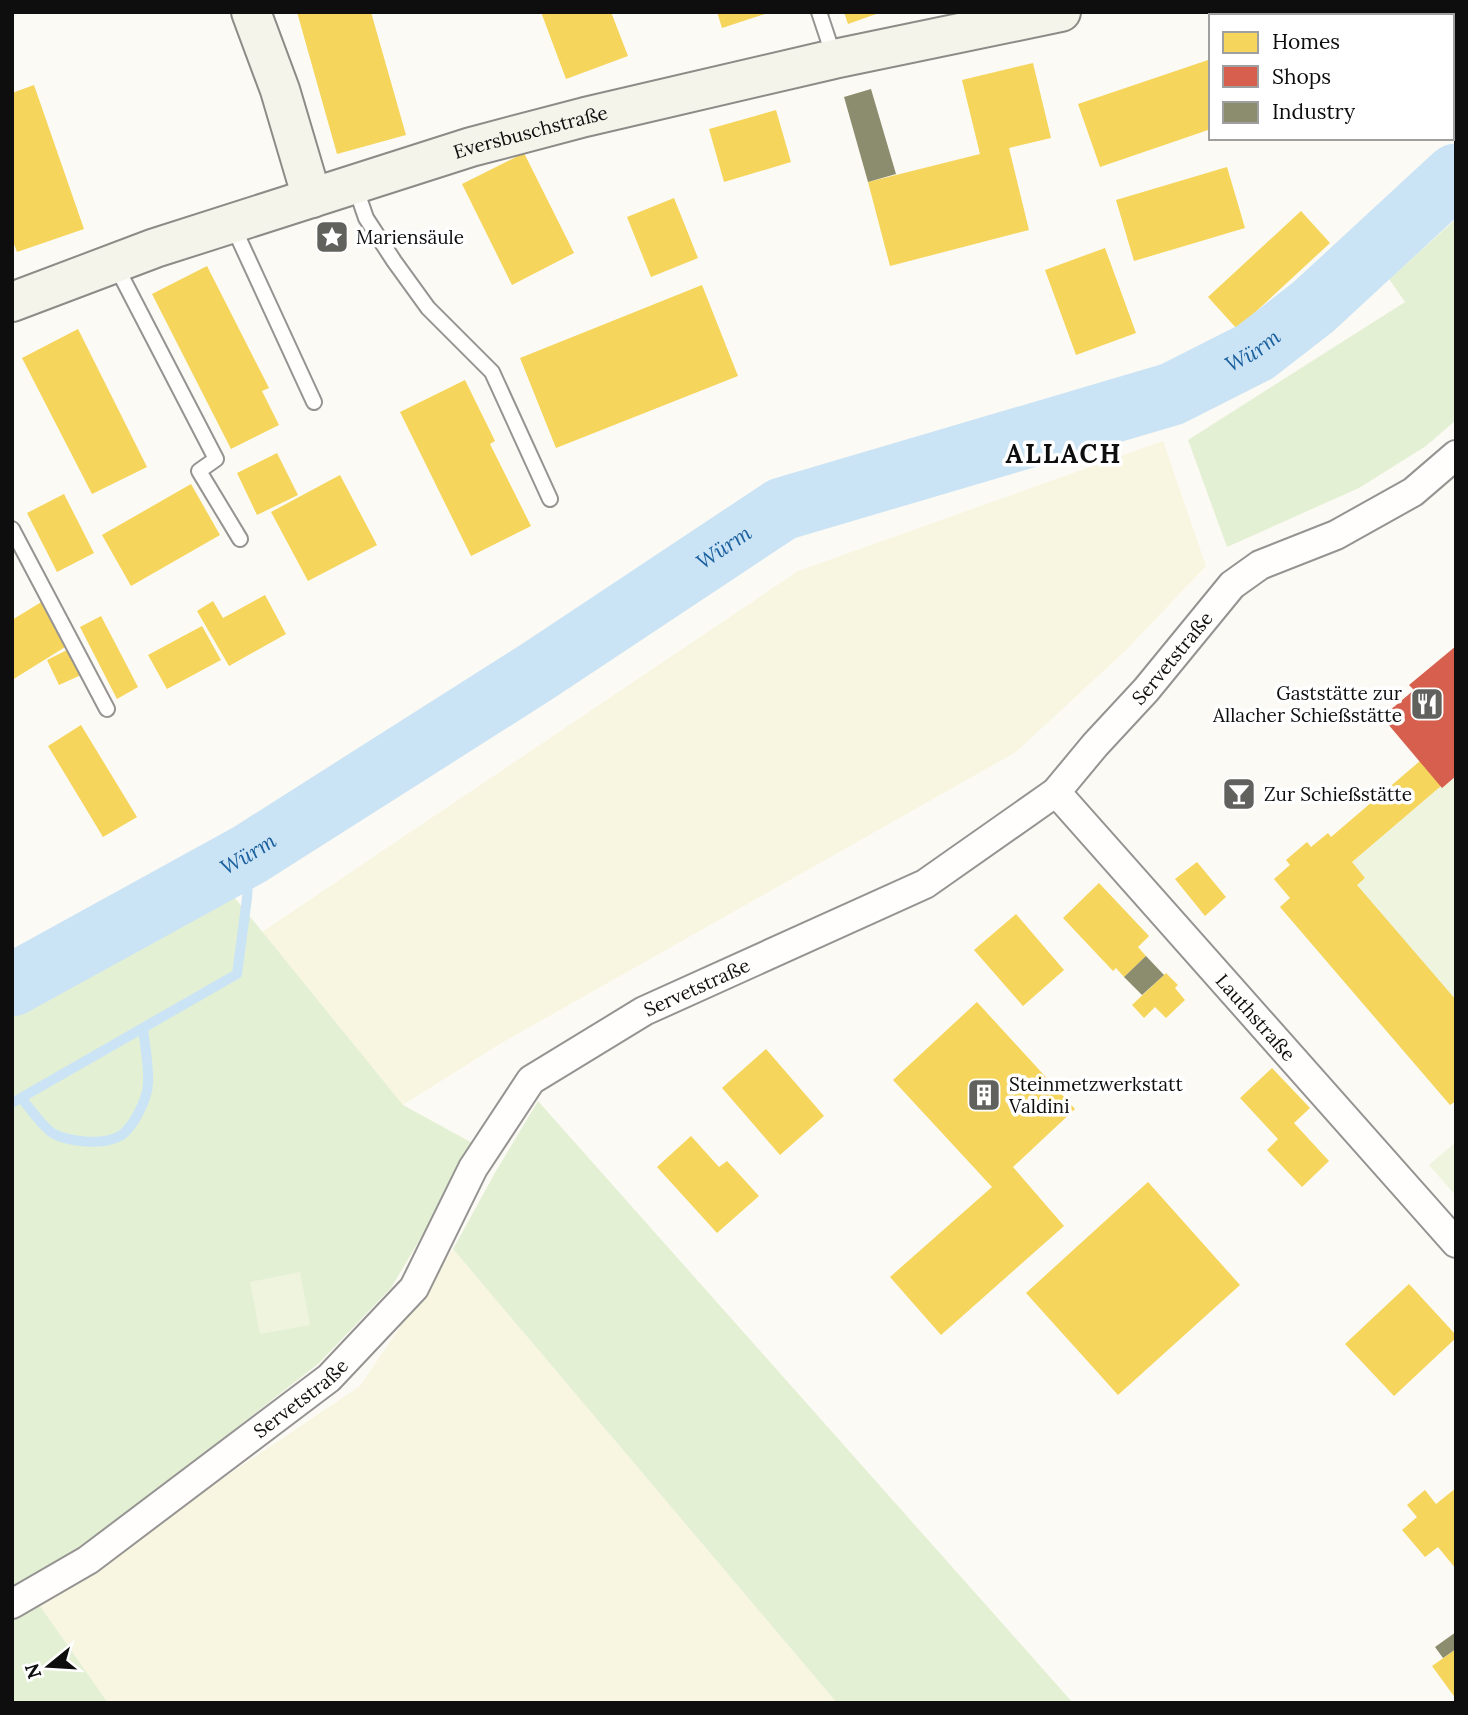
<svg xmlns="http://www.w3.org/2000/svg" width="1468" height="1715" font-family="Lora,serif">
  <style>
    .farmland { fill: #f8f6e1 }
    .green { fill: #e4f0d4 }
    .pitch { fill: #eef4de }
    .homes { fill: #f6d55c }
    .shops { fill: #d6604d }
    .industry { fill: #8c8c6e }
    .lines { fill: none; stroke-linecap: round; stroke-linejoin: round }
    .stream { stroke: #cbe4f5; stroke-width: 10 }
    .river { stroke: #cbe4f5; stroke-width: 63 }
    .lane-casing { stroke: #959492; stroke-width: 18 }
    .street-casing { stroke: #959492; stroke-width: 32 }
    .secondary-casing { stroke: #8c8b88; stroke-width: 42 }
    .lane { stroke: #fffefd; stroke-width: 14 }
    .street { stroke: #fffefd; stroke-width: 28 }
    .secondary { stroke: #f5f4ea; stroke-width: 38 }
    .labels { text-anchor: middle; stroke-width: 7; stroke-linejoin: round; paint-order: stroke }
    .street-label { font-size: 19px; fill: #0e0e0e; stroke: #fff }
    .poi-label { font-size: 19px; fill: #0e0e0e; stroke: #fff; text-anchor: start }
    .water-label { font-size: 21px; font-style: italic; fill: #1a5f9e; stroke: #fff }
    .district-label { font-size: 26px; font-weight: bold; letter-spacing: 2px; fill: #0e0e0e; stroke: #fff }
  </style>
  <rect width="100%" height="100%" fill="#fcfaf4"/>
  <!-- farmland -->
  <path class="farmland" d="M1163,441L1206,566L1125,651L1016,752L498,1045L403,1105L262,932L798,571Z
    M453,1249L837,1703H108L38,1603L360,1386Z"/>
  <!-- green -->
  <path class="green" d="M1456,219V420L1426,446L1359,488L1227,547L1188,440L1405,302L1389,279Z
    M221,881L403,1105L476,1145L391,1288L318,1364L62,1564L12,1588V999Z
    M538,1101L1073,1703H837L453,1249L496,1171Z
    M38,1603L108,1703H12V1615Z"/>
  <!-- pitch -->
  <path class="pitch" d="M1456,776V1101L1450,1105L1280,907L1290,898L1365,878L1352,862L1441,786Z
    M1456,1142V1196L1429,1165Z
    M300,1272L310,1325L260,1334L250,1282Z"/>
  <!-- homes -->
  <path class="homes" d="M297,12H371L406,135L337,154Z
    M541,12H611L628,56L566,79Z
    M717,12H768V13L722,28Z
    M844,12H879V13L848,24Z
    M1211,59V129L1100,167L1078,104Z
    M1033,63L1051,138L1009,148L1029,230L890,266L868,182L980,154L962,80Z
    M34,85L84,229L17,252L12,239V93Z
    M776,110L791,162L724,182L709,129Z
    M524,153L574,253L512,285L462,184Z
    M1227,167L1245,228L1134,261L1116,200Z
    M674,198L698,258L651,277L627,217Z
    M1301,211L1330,243L1237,329L1208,297Z
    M1105,248L1136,333L1076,355L1045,270Z
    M207,266L269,388L262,391L279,425L231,449L152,294Z
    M702,285L738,376L556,448L520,358Z
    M78,329L147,467L92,494L22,358Z
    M465,380L495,441L490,444L531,526L471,556L400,412Z
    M277,453L298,495L257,515L237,473Z
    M340,475L377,545L308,581L271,512Z
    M191,484L220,535L131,586L102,535Z
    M64,494L94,553L57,572L27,513Z
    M265,595L286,634L229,666L197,611L213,601L223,618Z
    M43,601L70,644L12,680V620Z
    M101,616L138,687L117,699L80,627Z
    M202,626L221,660L167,689L148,655Z
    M69,649L81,675L59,685L47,660Z
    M81,725L137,817L103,837L48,746Z
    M1420,761L1441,786L1352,862L1365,878L1357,885L1456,1000V1101L1450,1105L1280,907L1290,898L1274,879L1290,865L1286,860L1307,842L1311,847L1328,833L1331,837Z
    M1197,862L1226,897L1205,916L1175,879Z
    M1099,883L1149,936L1138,947L1146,956L1124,977L1116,968L1113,971L1063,918Z
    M1016,914L1064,970L1023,1006L974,950Z
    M1166,973L1178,985L1175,988L1185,1000L1166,1018L1155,1007L1144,1018L1132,1005Z
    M977,1002L1075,1109L1013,1167L1064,1226L941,1335L890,1277L992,1187L893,1080Z
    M766,1049L824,1116L780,1155L722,1088Z
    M1272,1068L1310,1108L1294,1123L1329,1161L1302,1187L1267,1150L1278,1139L1240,1098Z
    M691,1136L719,1167L727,1161L759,1196L717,1233L657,1167Z
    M1148,1182L1240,1285L1118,1395L1026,1293Z
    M1409,1284L1456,1335V1338L1394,1396L1345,1344Z
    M1456,1488V1569L1438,1547L1425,1557L1402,1530L1417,1517L1407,1505L1425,1490L1436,1504Z
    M1456,1649V1699L1432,1666Z"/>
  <!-- shops -->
  <path class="shops" d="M1456,646V776L1442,788L1382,717L1414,690L1409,685Z"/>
  <!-- industry -->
  <path class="industry" d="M871,89L896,174L868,182L844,97Z
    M1146,956L1164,975L1142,995L1124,977Z
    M1456,1632V1649L1443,1658L1435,1647Z"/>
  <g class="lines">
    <!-- stream -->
    <path class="stream" d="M21,1098C31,1109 42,1127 54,1134C70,1142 101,1145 118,1137C132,1131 148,1098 148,1083C149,1065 145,1046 143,1029
      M12,1103L237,974L247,898L250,854"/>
    <!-- river -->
    <path class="river" id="s1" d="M12,985L250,854L538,671L782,509L1172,394L1255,352L1313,307L1456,175"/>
    <defs>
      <path id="lane" d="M819,12L834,57
        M355,186L366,218L394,261L428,308L492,372L550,499
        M232,224L314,402
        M116,266L216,459L199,471L240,539
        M12,529L107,709"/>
      <g id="street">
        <path id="s2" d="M1056,792L1456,1243"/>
        <path id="s3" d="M12,1604L88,1560L329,1378L414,1288L473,1168L531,1080L644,1011L925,884L1056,792L1095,745L1146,690L1232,585L1260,565L1336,535L1413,492L1456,455"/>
      </g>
      <g id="secondary">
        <path d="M251,12L280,90L312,198"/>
        <path id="s4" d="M12,302L155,248L471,147L585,117L834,59L1061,12"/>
      </g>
    </defs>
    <!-- lane casing -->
    <use href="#lane" class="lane-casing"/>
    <!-- street casing -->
    <use href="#street" class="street-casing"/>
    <!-- secondary casing -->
    <use href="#secondary" class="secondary-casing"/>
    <!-- lane -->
    <use href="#lane" class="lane"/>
    <!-- street -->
    <use href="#street" class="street"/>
    <!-- secondary -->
    <use href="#secondary" class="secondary"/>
  </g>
  <!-- icons -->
  <defs>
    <symbol id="sight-square" viewBox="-11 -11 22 22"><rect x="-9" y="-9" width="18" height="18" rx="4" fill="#61615e" stroke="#fff"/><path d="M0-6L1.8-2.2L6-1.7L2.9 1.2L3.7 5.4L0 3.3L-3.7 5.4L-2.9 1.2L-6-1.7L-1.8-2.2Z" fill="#fff"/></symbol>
    <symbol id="restaurant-square" viewBox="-11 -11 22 22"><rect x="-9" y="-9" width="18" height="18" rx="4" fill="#61615e" stroke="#fff"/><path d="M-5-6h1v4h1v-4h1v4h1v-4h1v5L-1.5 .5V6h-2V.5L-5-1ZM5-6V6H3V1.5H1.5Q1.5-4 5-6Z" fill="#fff"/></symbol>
    <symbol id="bar-square" viewBox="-11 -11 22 22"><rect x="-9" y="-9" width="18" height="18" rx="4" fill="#61615e" stroke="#fff"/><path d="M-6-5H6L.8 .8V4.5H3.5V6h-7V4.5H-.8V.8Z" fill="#fff"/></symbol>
    <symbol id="building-square" viewBox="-11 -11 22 22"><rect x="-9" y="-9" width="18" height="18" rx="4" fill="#61615e" stroke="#fff"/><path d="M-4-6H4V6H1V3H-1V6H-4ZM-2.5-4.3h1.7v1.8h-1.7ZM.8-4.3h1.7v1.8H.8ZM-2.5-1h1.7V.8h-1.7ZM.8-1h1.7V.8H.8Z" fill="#fff"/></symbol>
  </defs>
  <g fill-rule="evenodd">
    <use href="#sight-square" x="313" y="218" width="38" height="38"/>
    <use href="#restaurant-square" x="1408" y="685" width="38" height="38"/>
    <use href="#bar-square" x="1220" y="775" width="38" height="38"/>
    <use href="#building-square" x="965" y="1076" width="38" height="38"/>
  </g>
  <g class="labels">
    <!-- street labels -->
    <g class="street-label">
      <text dy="7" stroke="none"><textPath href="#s4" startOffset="546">Eversbuschstraße</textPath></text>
      <text dy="7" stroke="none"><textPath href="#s3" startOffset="1531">Servetstraße</textPath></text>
      <text dy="7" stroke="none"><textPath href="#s3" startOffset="943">Servetstraße</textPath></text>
      <text dy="7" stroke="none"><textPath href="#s2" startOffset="301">Lauthstraße</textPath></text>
      <text dy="7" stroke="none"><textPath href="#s3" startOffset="355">Servetstraße</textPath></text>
    </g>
    <!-- poi labels -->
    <g class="poi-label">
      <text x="356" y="244">Mariensäule</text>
      <text x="1402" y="700" text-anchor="end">Gaststätte zur<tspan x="1402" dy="22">Allacher Schießstätte</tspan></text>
      <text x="1264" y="801">Zur Schießstätte</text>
      <text x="1009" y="1091">Steinmetzwerkstatt<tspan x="1009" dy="22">Valdini</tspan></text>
    </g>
    <!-- water labels -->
    <g class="water-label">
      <text dy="7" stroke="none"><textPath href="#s1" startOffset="1404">Würm</textPath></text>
      <text dy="7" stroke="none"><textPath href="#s1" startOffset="836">Würm</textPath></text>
      <text dy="7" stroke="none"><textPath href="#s1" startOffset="270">Würm</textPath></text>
    </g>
    <!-- district labels -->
    <g class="district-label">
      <text x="1064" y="463">ALLACH</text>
    </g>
  </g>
  <!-- border -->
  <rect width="1468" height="1715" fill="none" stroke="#0e0e0e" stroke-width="28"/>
  <!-- legend -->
  <rect x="1209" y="14" width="245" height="126" fill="#ffffff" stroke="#9f9f9f" stroke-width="2"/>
  <rect x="1223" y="32" width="35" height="21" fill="#f6d55c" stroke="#9f9f9f" stroke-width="2"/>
  <text x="1272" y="49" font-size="21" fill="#0e0e0e">Homes</text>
  <rect x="1223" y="66" width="35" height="21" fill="#d6604d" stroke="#9f9f9f" stroke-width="2"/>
  <text x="1272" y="84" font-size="21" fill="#0e0e0e">Shops</text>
  <rect x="1223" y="102" width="35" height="21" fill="#8c8c6e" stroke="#9f9f9f" stroke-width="2"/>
  <text x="1272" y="119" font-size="21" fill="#0e0e0e">Industry</text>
  <!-- north arrow -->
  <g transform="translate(49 1666) rotate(252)" stroke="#ffffff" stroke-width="5" paint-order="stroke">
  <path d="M0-5L12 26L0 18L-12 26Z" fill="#0e0e0e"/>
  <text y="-10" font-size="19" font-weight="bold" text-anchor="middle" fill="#0e0e0e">N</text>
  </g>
</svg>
